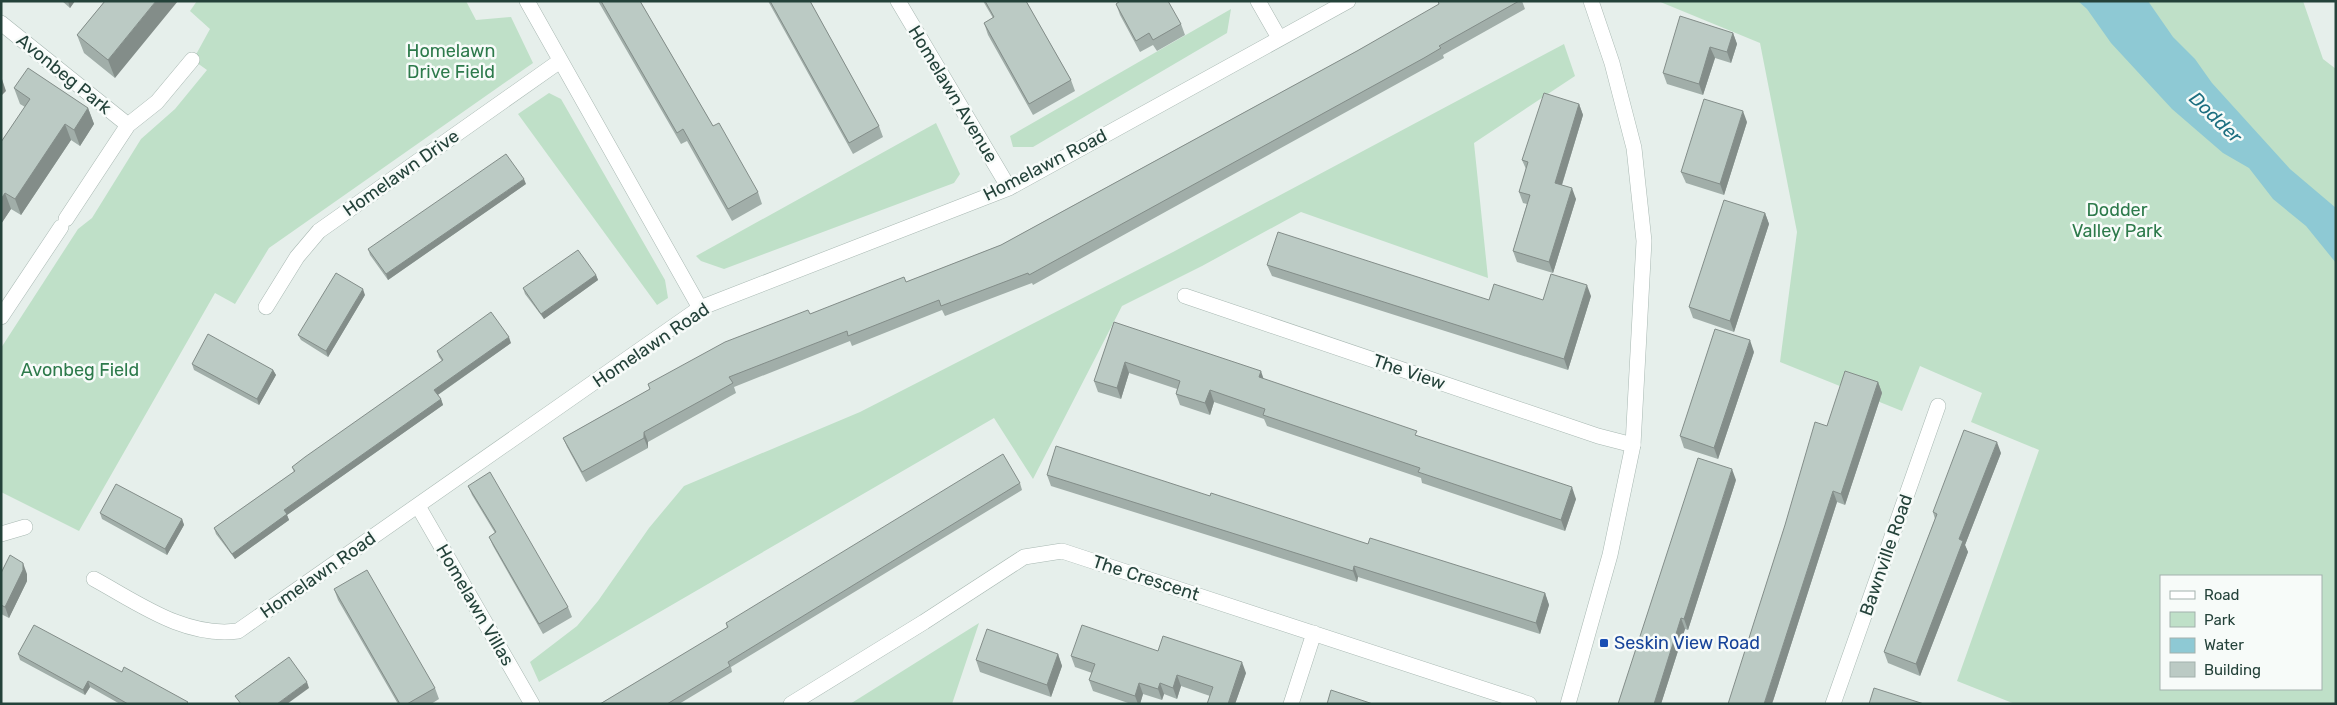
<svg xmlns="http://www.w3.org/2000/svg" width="2337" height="705" font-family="Rubik,sans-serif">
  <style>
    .green { fill: #bfe0c8; fill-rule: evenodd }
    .water { fill: #8ec9d4 }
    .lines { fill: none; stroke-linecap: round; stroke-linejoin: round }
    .minor-casing { stroke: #a8b8b2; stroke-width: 16 }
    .tertiary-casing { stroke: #a8b8b2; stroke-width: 16 }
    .minor { stroke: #fff; stroke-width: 15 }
    .tertiary { stroke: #fff; stroke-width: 15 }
    .wall { fill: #a1aea9 }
    .shaded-wall { fill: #838d89 }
    .building { fill: #bbcac4; stroke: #838d89 }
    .transit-dot { fill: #1a4fb4; stroke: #f7fbf9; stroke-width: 2 }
    .labels { text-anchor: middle; stroke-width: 5; stroke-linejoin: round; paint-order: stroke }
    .park-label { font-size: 18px; fill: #2d7a4b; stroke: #f7fbf9 }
    .street-label { font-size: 18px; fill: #24423a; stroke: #f7fbf9 }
    .transit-label { font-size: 18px; fill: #164399; stroke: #f7fbf9; text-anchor: start }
    .water-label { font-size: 19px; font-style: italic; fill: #1c6f80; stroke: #f7fbf9 }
  </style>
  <rect width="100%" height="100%" fill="#e6efeb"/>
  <!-- green -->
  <path class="green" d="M197,1H466L476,20L511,17L533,63L269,248L235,304L215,293L79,531L1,492V348L78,229L92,218L141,139L175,109L207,70L193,60L210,29L190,11Z
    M1658,1H2303L2323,59L2336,69V704H2015L1957,681L2039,450L1971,422L1982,393L1920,366L1902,411L1780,362L1797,232L1760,43ZM2161,576H2321V689H2161Z
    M1231,9L1227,33L1033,147H1013L1010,136Z
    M1564,44L1575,76L1474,143L1488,278L1301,212L1202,266L1122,306L1033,479L994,418L539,682L530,662L577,626L598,601L649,528L684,486L860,412L1173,252Z
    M549,93L561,99L665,280L668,298L657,305L518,114Z
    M936,123L960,174L954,183L724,269L701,261L696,256Z
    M979,623L952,704H850Z"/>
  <!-- water -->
  <path class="water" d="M2078,1H2148L2173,37L2195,59L2212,83L2290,169L2336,208V263L2306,226L2273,199L2249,168L2223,153L2172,109L2111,43L2087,9Z"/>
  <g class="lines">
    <defs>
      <path id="minor" d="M527,1L700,308
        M898,1L1009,188
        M1258,1L1279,38
        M1,23L128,125
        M66,219L128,125L157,102L192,60
        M1185,296L1598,436L1633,445
        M266,307L297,257L319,231L560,61
        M1,317L61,227
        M418,506L532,704
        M1,534L25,527
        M94,579C138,603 185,638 238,631L700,308L1009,188L1348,1
        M791,704L924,622L1024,557L1062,551L1529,704
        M1291,704L1314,633
        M1833,704L1938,406"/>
      <path id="tertiary" d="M1568,704L1610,555L1633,445L1644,241L1634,148L1612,63L1591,1"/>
    </defs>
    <!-- minor casing -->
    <use href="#minor" class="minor-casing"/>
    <!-- tertiary casing -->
    <use href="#tertiary" class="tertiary-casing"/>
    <!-- minor -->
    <use href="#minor" class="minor"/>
    <!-- tertiary -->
    <use href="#tertiary" class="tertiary"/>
  </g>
  <!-- wall -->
  <path class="wall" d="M62,1H75L70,8Z
    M105,1L115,78L84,53L77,35Z
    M598,1H640L713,126L758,192L762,204L732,221L687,141L681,144Z
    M768,1H810L879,126L883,137L853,154Z
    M983,1H1026L1071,80L1075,91L1033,115L988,35L984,23L993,18Z
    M1438,1H1522L1525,9L1443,55L1444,58L1033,285L1032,283L945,316L942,310L852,346L850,341L734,387L736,393L648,442V448L586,482L567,447L563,438L650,389L648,384L810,314L906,282L1001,245L1357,51L1439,5Z
    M1116,4L1181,24L1185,35L1157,51L1153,45L1140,52L1120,15Z
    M1733,33L1737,44L1731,63L1715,58L1703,95L1667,84L1663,73Z
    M14,88L88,108L94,124L80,146L71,140L21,215L11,209L1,224V142L25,107L20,104Z
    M1579,104L1583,115L1562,185L1576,199L1553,273L1517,262L1513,251L1527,204L1523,203L1519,192L1526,169L1522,160Z
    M1747,122L1724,195L1686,183L1681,172Z
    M526,184L388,280L370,255L368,249Z
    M1765,213L1769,224L1734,332L1693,318L1689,307Z
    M1267,265L1489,300H1543L1591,296L1568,370L1272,276Z
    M596,275L598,280L544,319L525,294L523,288Z
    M365,295L328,357L301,340L298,335Z
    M1114,322L1264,379L1418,436L1576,499L1565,531L1422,483L1421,478L1267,426L1264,419L1214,402L1210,415L1180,405L1176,394L1177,389L1129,373L1121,399L1098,392L1094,381Z
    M511,343L438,395L441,399L443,405L287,515L289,520L235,559L216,534L214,528L294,472L292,467L442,361L439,357L437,351Z
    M1754,352L1718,459L1684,448L1680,436Z
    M192,364L273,370L276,375L259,405L194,370Z
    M1878,382L1882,393L1845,505L1837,502L1772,704L1827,426Z
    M2001,453L1965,545L1968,552L1920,676L1888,663L1884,652L1935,519L1933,512Z
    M1047,475L1210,496L1368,544L1545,593L1549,605L1540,634L1358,577L1357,582L1051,486Z
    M1736,480L1688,630L1685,629L1661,704H1618Z
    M1020,483L1022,490L731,667L732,672L679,704H600L727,628L726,623Z
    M468,486L568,607L572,617L543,634L493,546L489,537L495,533L472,495Z
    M100,513L182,519L184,525L167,555L102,519Z
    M1,573L27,574V581L9,618L1,614Z
    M334,589L435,688L439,699L431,704H398L338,600Z
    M1158,651L1246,673L1235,704H1207L1210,696L1181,686L1177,699L1164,694L1162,700L1143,694L1140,704H1131L1093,691L1089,680L1092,673L1075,667L1071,656Z
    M18,654L122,672L189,704H120L90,687L85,695L20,660Z
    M1058,654L1062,666L1051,697L980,672L976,660Z"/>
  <!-- shaded-wall -->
  <path class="shaded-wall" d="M68,1H75L70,8Z
    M156,1H178L115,78L108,60Z
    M1733,33L1737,44L1731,63L1727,52Z
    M1710,47L1715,58L1703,95L1699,84Z
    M2,79L6,91L1,96V80Z
    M1579,104L1583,115L1559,194L1555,183Z
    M88,108L94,124L80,146L74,130Z
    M1743,111L1747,122L1724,195L1720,184Z
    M65,124L71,140L21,215L15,199Z
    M524,179L526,184L388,280L386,274Z
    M1572,188L1576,199L1553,273L1549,262Z
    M5,193L11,209L1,224V199Z
    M1765,213L1769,224L1734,332L1730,321Z
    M596,275L598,280L544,319L541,314Z
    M1587,285L1591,296L1568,370L1564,359Z
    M363,289L365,295L328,357L326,351Z
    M509,337L511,343L436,396L434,390Z
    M1750,340L1754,352L1718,459L1714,448Z
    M1125,362L1129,373L1121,399L1117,388Z
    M273,370L276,375L259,405L257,399Z
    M1261,371L1265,383L1259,377Z
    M1878,382L1882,393L1845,505L1841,494Z
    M1210,390L1214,402L1210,415L1205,403Z
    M441,399L443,405L287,515L289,520L235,559L232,554L284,510Z
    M644,432L648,442V448L644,438Z
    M1997,442L2001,453L1965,545L1968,552L1920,676L1916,664L1959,539Z
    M1732,469L1736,480L1688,630L1684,619Z
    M1572,487L1576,499L1565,531L1561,520Z
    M1833,491L1837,502L1772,704H1764Z
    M182,519L184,525L167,555L165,549Z
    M23,563L27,574V581L9,618L5,607Z
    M1354,566L1358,577L1357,582L1353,571Z
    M1545,593L1549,605L1540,634L1536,623Z
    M1681,618L1685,629L1661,704H1654Z
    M1058,654L1062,666L1051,697L1047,685Z
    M1242,662L1246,673L1235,704H1228Z
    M1177,675L1181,686L1177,699L1173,688Z
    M88,681L90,687L85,695L83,690Z
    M307,682L309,688L287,704H277Z
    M1139,683L1143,694L1140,704H1138L1135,696Z
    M1160,683L1164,694L1162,700L1158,689Z"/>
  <!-- building -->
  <path class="building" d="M105,1H156L108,60L77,35Z
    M601,1H640L713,126L719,123L758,192L728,209L683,129L677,133Z
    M770,1H810L879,126L849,143Z
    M985,1H1026L1071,80L1029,104L984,23L994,17Z
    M1120,1H1168L1181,24L1153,40L1149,33L1136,41L1116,4Z
    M1438,1H1519L1439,46L1441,48L1424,58L1029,275L1028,273L941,306L939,300L848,336L847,331L729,377L733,383L644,432V438L582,472L563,438L650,389L648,384L725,342L808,310L810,314L904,277L906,282L1001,245L1357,51L1439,4Z
    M1680,16L1733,33L1727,52L1710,47L1699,84L1663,73Z
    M28,68L88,108L74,130L65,124L15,199L5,193L1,199V142L30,99L14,88Z
    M1544,93L1579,104L1555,183L1572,188L1549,262L1513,251L1530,195L1519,192L1528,162L1522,160Z
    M1704,99L1743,111L1720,184L1681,172Z
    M506,154L524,179L386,274L368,249Z
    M1724,200L1765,213L1730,321L1689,307Z
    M1278,232L1489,300L1494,284L1543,300L1551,274L1587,285L1564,359L1267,265Z
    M578,250L596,275L541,314L523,288Z
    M336,273L363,289L326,351L298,335Z
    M491,312L509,337L434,390L441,399L284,510L287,514L232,554L214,528L295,471L292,467L305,457L443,360L437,351Z
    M1114,322L1261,371L1259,377L1417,431L1415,435L1572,487L1561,520L1418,472L1420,468L1263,415L1265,409L1210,390L1205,403L1176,394L1180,381L1125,362L1117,388L1094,381Z
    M1715,329L1750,340L1714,448L1680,436Z
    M208,334L273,370L257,399L192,364Z
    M1845,371L1878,382L1841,494L1833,491L1764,704H1728L1785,525L1815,422L1827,426Z
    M1964,430L1997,442L1959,539L1963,541L1916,664L1884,652L1937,514L1933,512Z
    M1056,446L1210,496L1211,493L1368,544L1370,538L1545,593L1536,623L1354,566L1353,571L1047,475Z
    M1003,454L1020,483L728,662L730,666L667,704H600L728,627L726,623Z
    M1698,458L1732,469L1684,619L1681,618L1654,704H1618Z
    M490,472L568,607L539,624L489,537L496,532L468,486Z
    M116,484L182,519L165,549L100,513Z
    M10,555L23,563V570L5,607L1,605V573Z
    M367,570L435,688L407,704H400L334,589Z
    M34,625L122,672L124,667L188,702L186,704H128L88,681L83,690L18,654Z
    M1082,625L1158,651L1163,636L1242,662L1228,704H1207L1213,687L1177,675L1173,688L1160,683L1158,689L1139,683L1135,696L1089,680L1095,664L1071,656Z
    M987,629L1058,654L1047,685L976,660Z
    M289,657L307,682L277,704H241L235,696Z
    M1874,688L1924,704H1869Z
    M1331,690L1373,704H1327Z"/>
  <!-- markers -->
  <rect class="transit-dot" x="1599" y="638" width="10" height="10" rx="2.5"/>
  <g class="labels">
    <!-- park labels -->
    <g class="park-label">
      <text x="451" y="57">Homelawn<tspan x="451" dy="21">Drive Field</tspan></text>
      <text x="2117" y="216">Dodder<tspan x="2117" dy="21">Valley Park</tspan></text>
      <text x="80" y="376">Avonbeg Field</text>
    </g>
    <!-- street labels -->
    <g class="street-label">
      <text transform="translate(64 74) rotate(39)" y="6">Avonbeg Park</text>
      <text transform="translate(953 94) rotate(59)" y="6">Homelawn Avenue</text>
      <text transform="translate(1045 165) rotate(-27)" y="6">Homelawn Road</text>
      <text transform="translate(401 173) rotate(-35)" y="6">Homelawn Drive</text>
      <text transform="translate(651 345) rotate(-34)" y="6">Homelawn Road</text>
      <text transform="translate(1409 372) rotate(19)" y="6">The View</text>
      <text transform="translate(1886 555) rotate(-71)" y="6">Bawnville Road</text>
      <text transform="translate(318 575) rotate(-35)" y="6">Homelawn Road</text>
      <text transform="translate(1146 578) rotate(18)" y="6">The Crescent</text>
      <text transform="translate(475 605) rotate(60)" y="6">Homelawn Villas</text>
    </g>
    <!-- transit labels -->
    <g class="transit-label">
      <text x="1614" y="649">Seskin View Road</text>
    </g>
    <!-- water labels -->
    <g class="water-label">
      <text transform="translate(2216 117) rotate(44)" y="7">Dodder</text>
    </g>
  </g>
  <!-- border -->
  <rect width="2337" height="705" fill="none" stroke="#24423a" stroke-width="5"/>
  <!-- legend -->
  <rect x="2160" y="575" width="162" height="115" fill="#f7fbf9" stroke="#a3b1ad"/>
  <rect x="2170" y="591" width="25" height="8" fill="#ffffff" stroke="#a3b1ad"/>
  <text x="2204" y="600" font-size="15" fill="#24423a">Road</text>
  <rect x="2170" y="612" width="25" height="15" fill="#bfe0c8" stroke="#a3b1ad"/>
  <text x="2204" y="625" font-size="15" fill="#24423a">Park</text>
  <rect x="2170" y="638" width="25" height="15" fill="#8ec9d4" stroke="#a3b1ad"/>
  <text x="2204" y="650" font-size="15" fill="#24423a">Water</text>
  <rect x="2170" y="662" width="25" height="15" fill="#bbcac4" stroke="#a3b1ad"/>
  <text x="2204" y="675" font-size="15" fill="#24423a">Building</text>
</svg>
